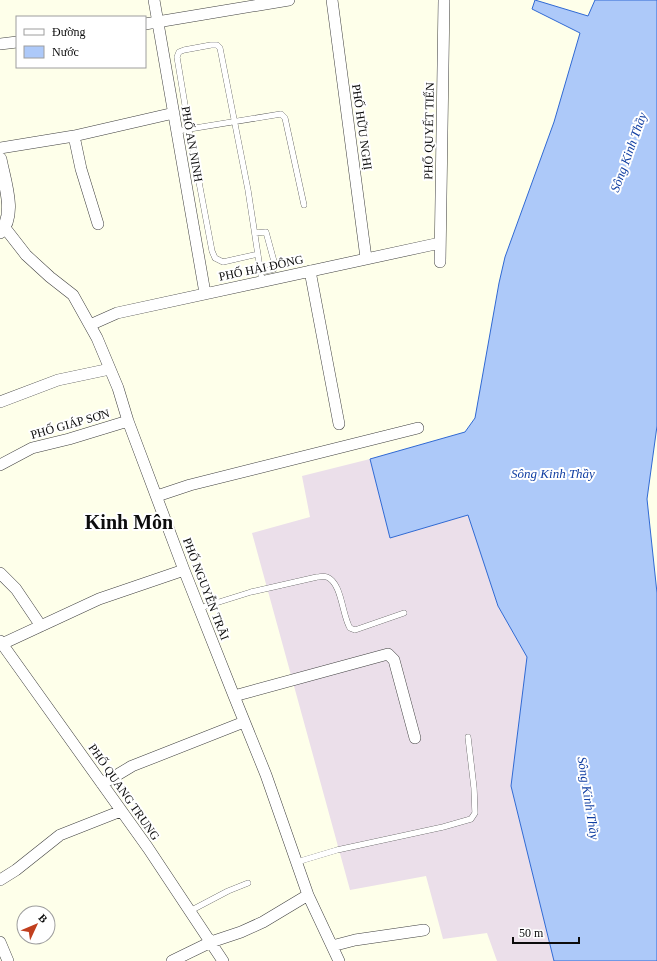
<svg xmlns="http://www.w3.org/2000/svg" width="657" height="961" font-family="'Times New Roman',serif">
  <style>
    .industrial { fill: #ebdfea }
    .water { fill: #adc9f9; stroke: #3069d3 }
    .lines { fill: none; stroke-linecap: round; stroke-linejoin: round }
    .service-casing { stroke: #3f3f3f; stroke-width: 6 }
    .minor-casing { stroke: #3f3f3f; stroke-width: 12 }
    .tertiary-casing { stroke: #3f3f3f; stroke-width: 14 }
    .service { stroke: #fff; stroke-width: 5.5 }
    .minor { stroke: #fff; stroke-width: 11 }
    .tertiary { stroke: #fff; stroke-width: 13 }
    .labels { text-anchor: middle; stroke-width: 4; stroke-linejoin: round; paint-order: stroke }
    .street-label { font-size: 12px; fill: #0c0c0c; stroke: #fff }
    .water-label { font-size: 13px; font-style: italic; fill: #103ea2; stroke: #fff }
    .town-label { font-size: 20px; font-weight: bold; fill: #0c0c0c; stroke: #fff }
  </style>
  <rect width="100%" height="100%" fill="#feffea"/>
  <!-- industrial -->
  <path class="industrial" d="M370,459L390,538L468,515L498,606L527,657L511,786L554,961H497L487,933L443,939L426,876L350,890L252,533L310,517L302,476Z"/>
  <!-- water -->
  <path class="water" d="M535,0L588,16L595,0H657V426L647,499L657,593V961H554L511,786L527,657L498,606L468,515L390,538L370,459L465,432L475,418L499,283L505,257L554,122L580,33L532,9Z"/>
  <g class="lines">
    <defs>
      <path id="service" d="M177,131L281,114L285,118L304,205
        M255,233L266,232L275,265L274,269L261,272
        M258,254L223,262L215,258L212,251L189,129L177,57L179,52L184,50L211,45H217L220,48L248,190L262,281
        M200,608L251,592L317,577C320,577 324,576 327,577C342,583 342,615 350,628L355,630L404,613
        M297,862L337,850L443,827L471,819L475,813L474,788L468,737
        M190,911L228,891L248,883"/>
      <path id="minor" d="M154,0L205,293
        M332,0L366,258
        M145,24L289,0
        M0,44L17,42
        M74,136L81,169L98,224
        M0,148L74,136L174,113
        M5,228L26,255L50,277L73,295L97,338L118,388L128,421L184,570L234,696L266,775L308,895L339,961
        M440,262L444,0
        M310,271L339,424
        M90,325L117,313L440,243
        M0,402L58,380L110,369
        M0,465L32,448L69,439L128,421
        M157,496L190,485L418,428
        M0,573L16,589L41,626
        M0,641L148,848L223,961
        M2,644L99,599L184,570
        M234,696L388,654L394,660L415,738
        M102,784L132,766L244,722
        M0,880L16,870L60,835L121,811
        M0,942L8,961
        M332,946L355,940L424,930
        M172,961L211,942L241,932L263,922L308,895"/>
      <path id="tertiary" d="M0,159C4,180 17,216 0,232"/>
    </defs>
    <!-- service casing -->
    <use href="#service" class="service-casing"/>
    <!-- minor casing -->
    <use href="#minor" class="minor-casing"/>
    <!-- tertiary casing -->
    <use href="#tertiary" class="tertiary-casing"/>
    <!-- service -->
    <use href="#service" class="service"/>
    <!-- minor -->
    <use href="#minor" class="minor"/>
    <!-- tertiary -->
    <use href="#tertiary" class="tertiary"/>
  </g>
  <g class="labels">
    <!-- street labels -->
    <g class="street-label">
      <text transform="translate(362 127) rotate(82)" y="4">PHỐ HỮU NGHỊ</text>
      <text transform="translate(429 131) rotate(-89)" y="4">PHỐ QUYẾT TIẾN</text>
      <text transform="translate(192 144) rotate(80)" y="4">PHỐ AN NINH</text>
      <text transform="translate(261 268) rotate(-12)" y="4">PHỐ HẢI ĐÔNG</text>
      <text transform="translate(70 424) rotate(-16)" y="4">PHỐ GIÁP SƠN</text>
      <text transform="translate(206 589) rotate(69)" y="4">PHỐ NGUYỄN TRÃI</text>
      <text transform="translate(124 792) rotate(55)" y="4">PHỐ QUANG TRUNG</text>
    </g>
    <!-- water labels -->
    <g class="water-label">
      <text transform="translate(628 152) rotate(-70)" y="5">Sông Kinh Thầy</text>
      <text x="553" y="478">Sông Kinh Thầy</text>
      <text transform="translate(589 798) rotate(81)" y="5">Sông Kinh Thầy</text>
    </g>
    <!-- town labels -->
    <g class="town-label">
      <text x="129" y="529">Kinh Môn</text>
    </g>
  </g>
  <!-- legend -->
  <rect x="16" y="16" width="130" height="52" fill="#ffffff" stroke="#9e9e9e"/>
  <rect x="24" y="29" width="20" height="6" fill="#ffffff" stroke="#9e9e9e"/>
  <text x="52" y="36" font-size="12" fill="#0c0c0c">Đường</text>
  <rect x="24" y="46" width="20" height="12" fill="#adc9f9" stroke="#9e9e9e"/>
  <text x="52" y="56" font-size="12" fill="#0c0c0c">Nước</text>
  <!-- north arrow -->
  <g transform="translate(36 925) rotate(46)"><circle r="19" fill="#ffffff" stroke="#9e9e9e"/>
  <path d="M0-3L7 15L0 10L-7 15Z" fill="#c13f1e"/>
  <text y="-6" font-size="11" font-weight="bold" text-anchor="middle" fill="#0c0c0c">B</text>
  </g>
  <!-- scale -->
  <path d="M513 937v6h66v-6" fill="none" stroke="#0c0c0c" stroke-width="2"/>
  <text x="519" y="937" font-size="12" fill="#0c0c0c" stroke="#ffffff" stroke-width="3" paint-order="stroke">50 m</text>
</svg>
